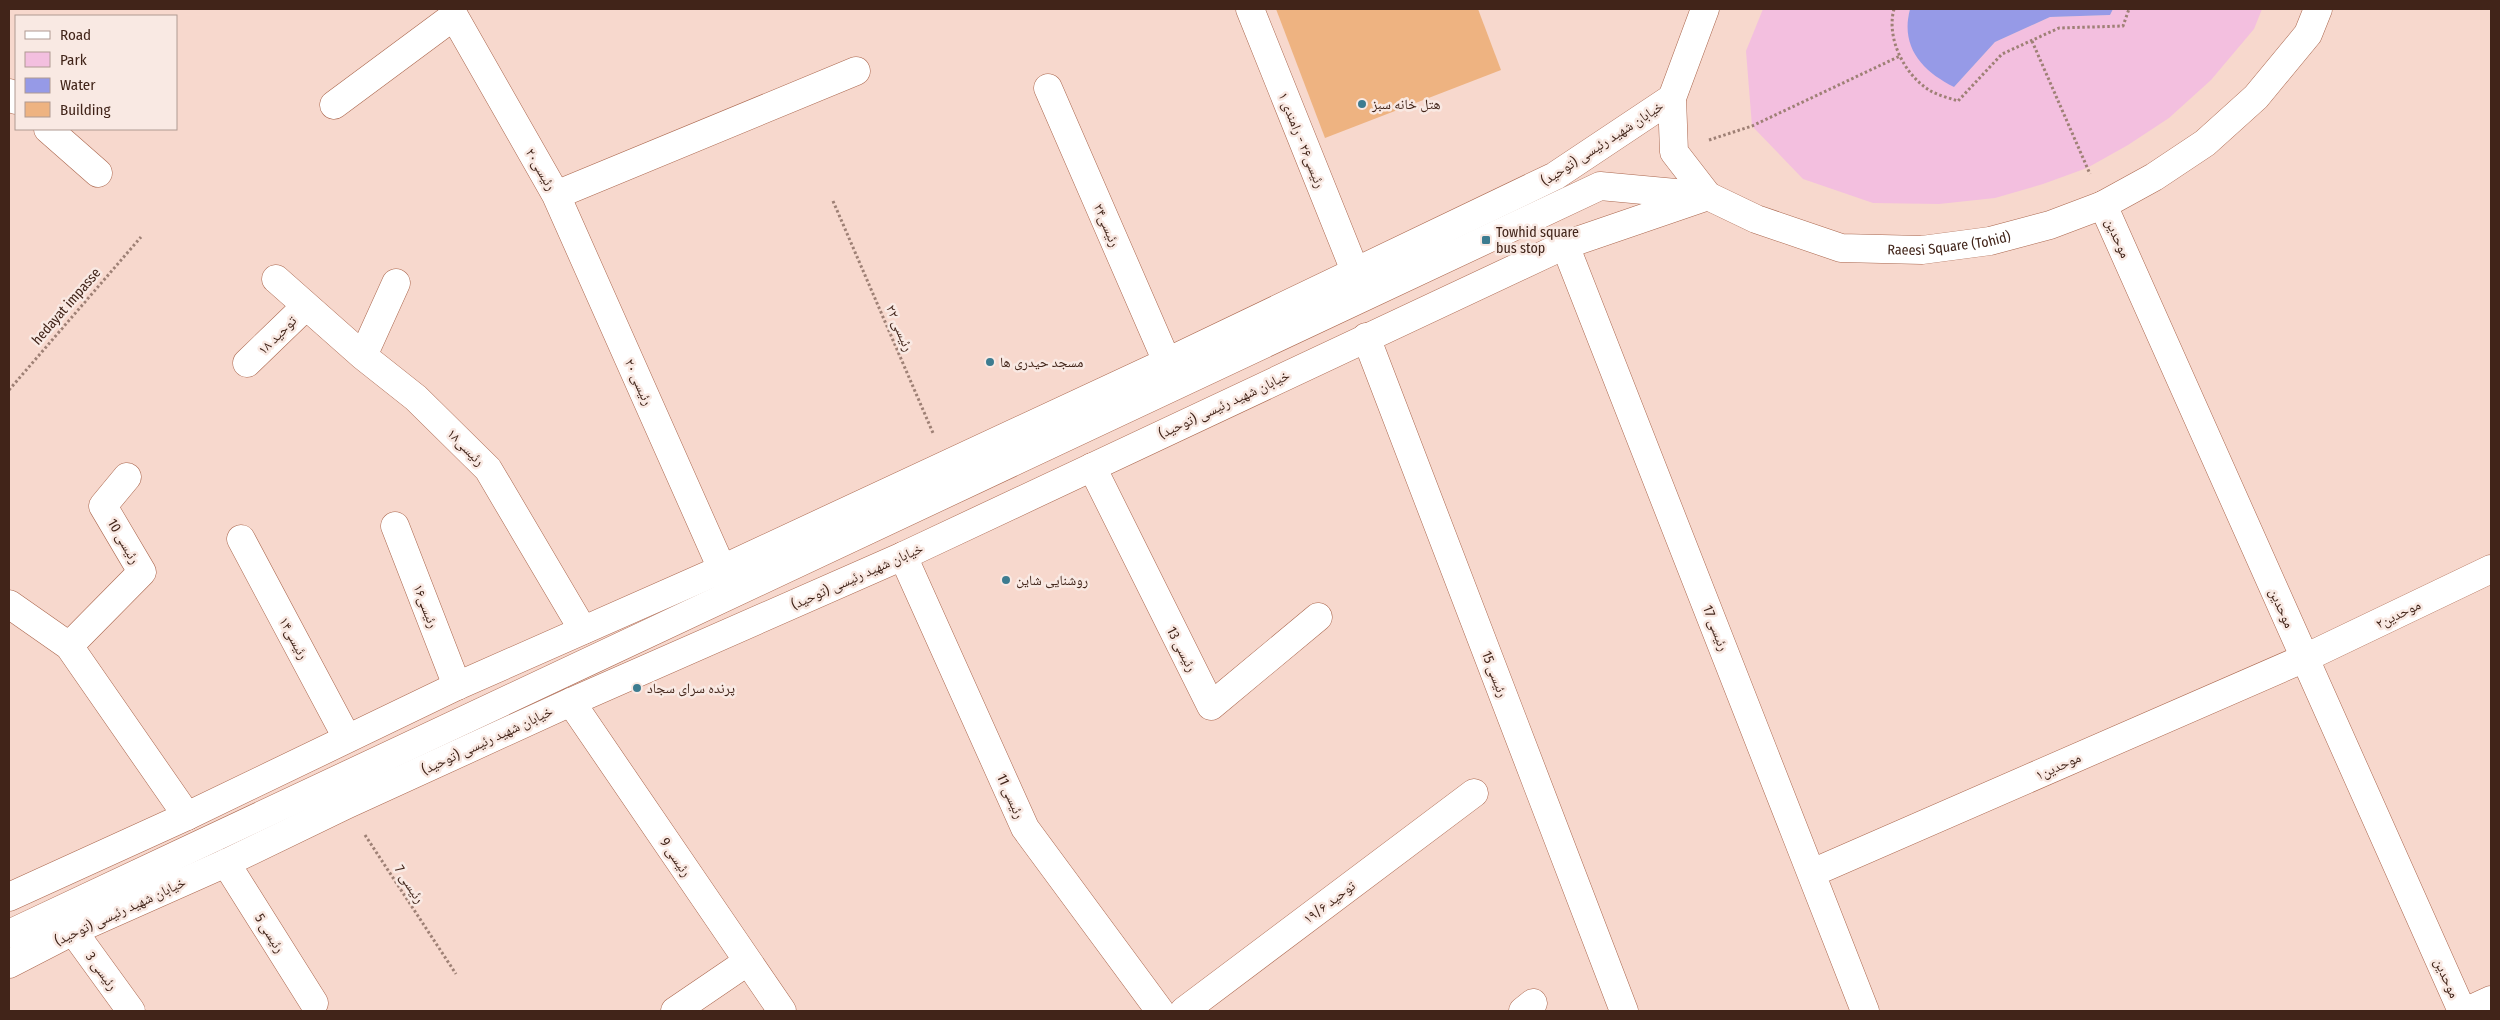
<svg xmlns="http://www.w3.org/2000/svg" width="2500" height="1020" font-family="'Fira Sans Condensed','Noto Naskh Arabic',sans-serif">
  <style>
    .green { fill: #f3bfdf }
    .water { fill: #969ae7 }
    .building { fill: #eeb381 }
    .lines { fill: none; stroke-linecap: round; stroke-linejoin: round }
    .minor-casing { stroke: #aa664d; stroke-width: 29 }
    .major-casing { stroke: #aa664d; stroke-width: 29 }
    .path { stroke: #9e8075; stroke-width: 3; stroke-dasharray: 2.5 2.5; stroke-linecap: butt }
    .minor { stroke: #fff; stroke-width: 28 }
    .major { stroke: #fff; stroke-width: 28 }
    .poi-dot { fill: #3d7c90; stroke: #f9e9e3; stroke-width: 2 }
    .labels { text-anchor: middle; stroke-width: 5; stroke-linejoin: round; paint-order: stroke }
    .poi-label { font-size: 14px; fill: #412419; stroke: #f9e9e3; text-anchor: start }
    .street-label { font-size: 14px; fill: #412419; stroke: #f9e9e3 }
  </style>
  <rect width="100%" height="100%" fill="#f7d8cd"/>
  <!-- green -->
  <path class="green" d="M1763,9H1910L1908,18L1954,87L1995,42L2050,17L2110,15L2113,9H2262L2254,29L2211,80L2169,118L2128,145L2087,168L2043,184L1995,198L1939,204L1873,203L1803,179L1752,126L1746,51Z"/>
  <!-- water -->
  <path class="water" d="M1910,9H2113L2110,15L2050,17L1995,42L1954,87C1922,71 1900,47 1910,9Z"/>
  <!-- building -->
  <path class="building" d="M1276,9H1478L1501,70L1325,138Z"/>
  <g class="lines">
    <defs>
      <path id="minor" d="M1250,9L1355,271
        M1048,88L1167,362
        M9,93L16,100
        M334,105L454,16L556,195L722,569
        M48,129L98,173
        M556,195L856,71
        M2103,205L2462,1011
        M1565,245L1865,1011
        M276,279L363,356
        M396,283L363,356L416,398L488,469L583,630
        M1366,337L1624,1011
        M247,363L306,306
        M1092,467L1211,706L1318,617
        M395,526L457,686
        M241,539L347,738
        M903,556L1025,828L1160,1011
        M9,604L69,646L187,816
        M69,646L142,572L103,506L127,477
        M571,702L782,1011
        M226,863L314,1003
        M1812,873L2305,658L2491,569
        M73,931L131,1011
        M9,934L1600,186L1708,196
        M675,1011L747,962
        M1184,1011L1474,793
        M1523,1011L1533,1003
        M2467,1011L2491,1000"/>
      <g id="major">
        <path id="s1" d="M1705,9L1672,98L1674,152L1708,196L1756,219L1841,248L1922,250L1990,241L2050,225L2103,205L2154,177L2205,143L2256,97L2308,34L2318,9"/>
        <path d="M9,897L187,816L457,686L722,569L1167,362L1555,176L1672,98"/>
        <path d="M9,964L73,931L226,863L346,805L571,702L903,556L1565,245L1708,196"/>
      </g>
    </defs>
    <!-- minor casing -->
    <use href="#minor" class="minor-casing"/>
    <!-- major casing -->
    <use href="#major" class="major-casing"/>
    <!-- path -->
    <path class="path" d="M1894,9C1886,38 1904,74 1929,90C1937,95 1949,98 1958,101L2002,54L2059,28L2123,26L2129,9
      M2032,41L2090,174
      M1709,140L1752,126L1900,56
      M833,201L933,433
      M9,390L141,237
      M365,835L456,974"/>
    <!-- minor -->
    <use href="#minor" class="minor"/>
    <!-- major -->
    <use href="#major" class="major"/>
  </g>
  <!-- markers -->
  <g class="poi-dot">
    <circle cx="1362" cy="104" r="5"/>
    <rect x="1481" y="235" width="10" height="10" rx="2.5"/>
    <circle cx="990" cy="362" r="5"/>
    <circle cx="1006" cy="580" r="5"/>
    <circle cx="637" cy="688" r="5"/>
  </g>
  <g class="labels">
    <!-- poi labels -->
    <g class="poi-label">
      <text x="1372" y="109">هتل خانه سبز</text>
      <text x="1496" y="237">Towhid square<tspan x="1496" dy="16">bus stop</tspan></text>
      <text x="1000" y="367">مسجد حیدری ها</text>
      <text x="1016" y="585">روشنایی شاین</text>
      <text x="647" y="693">پرنده سرای سجاد</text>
    </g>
    <!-- street labels -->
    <g class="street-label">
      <text transform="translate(1302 140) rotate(68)" y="5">رئیسی۲۶ - رامندی ۱</text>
      <text transform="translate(1602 143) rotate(-33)" y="5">خیابان شهید رئیسی (توحید)</text>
      <text transform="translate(541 169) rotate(60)" y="5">رئیسی۲۰</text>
      <text transform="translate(1107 225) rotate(67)" y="5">رئیسی۲۴</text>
      <text transform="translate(2118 238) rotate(66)" y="5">موحدین</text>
      <text dy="5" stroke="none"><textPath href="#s1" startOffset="456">Raeesi Square (Tohid)</textPath></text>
      <text transform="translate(66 306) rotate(-49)" y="5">hedayat impasse</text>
      <text transform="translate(900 328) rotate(67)" y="5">رئیسی ۲۲</text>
      <text transform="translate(277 335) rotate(-45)" y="5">توحید ۱۸</text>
      <text transform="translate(639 382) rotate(66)" y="5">رئیسی ۲۰</text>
      <text transform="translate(1224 404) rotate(-25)" y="5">خیابان شهید رئیسی (توحید)</text>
      <text transform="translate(466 447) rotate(45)" y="5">رئیسی۱۸</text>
      <text transform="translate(124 541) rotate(60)" y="5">رئیسی 10</text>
      <text transform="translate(857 576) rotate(-24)" y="5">خیابان شهید رئیسی (توحید)</text>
      <text transform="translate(426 606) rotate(69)" y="5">رئیسی۱۶</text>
      <text transform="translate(2282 608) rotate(66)" y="5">موحدین</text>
      <text transform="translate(2398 614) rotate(-26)" y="5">موحدین۲</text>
      <text transform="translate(1716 628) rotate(69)" y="5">رئیسی 17</text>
      <text transform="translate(294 638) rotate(62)" y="5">رئیسی۱۴</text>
      <text transform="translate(1182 649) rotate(63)" y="5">رئیسی 13</text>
      <text transform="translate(1495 674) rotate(69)" y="5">رئیسی 15</text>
      <text transform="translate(487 740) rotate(-25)" y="5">خیابان شهید رئیسی (توحید)</text>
      <text transform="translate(2058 766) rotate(-24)" y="5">موحدین۱</text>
      <text transform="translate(1011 796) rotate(66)" y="5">رئیسی 11</text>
      <text transform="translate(676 857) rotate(56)" y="5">رئیسی 9</text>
      <text transform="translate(410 884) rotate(57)" y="5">رئیسی 7</text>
      <text transform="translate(1329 902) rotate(-37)" y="5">توحید ۱۹/۶</text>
      <text transform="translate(120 911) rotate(-25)" y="5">خیابان شهید رئیسی (توحید)</text>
      <text transform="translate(270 933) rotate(58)" y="5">رئیسی 5</text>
      <text transform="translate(102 971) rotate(54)" y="5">رئیسی 3</text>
      <text transform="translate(2447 978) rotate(66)" y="5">موحدین</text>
    </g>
  </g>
  <!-- border -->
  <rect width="2500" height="1020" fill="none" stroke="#412419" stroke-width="20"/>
  <!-- legend -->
  <rect x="15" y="15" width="162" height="115" fill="#f9e9e3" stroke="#af9a92"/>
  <rect x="25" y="31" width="25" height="8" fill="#ffffff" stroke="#af9a92"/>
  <text x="60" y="40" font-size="15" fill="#412419">Road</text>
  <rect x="25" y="52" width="25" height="15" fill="#f3bfdf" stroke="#af9a92"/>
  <text x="60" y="65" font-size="15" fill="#412419">Park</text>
  <rect x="25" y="78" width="25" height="15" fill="#969ae7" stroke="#af9a92"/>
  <text x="60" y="90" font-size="15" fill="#412419">Water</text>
  <rect x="25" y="102" width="25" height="15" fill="#eeb381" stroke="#af9a92"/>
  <text x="60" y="115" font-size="15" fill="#412419">Building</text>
</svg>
